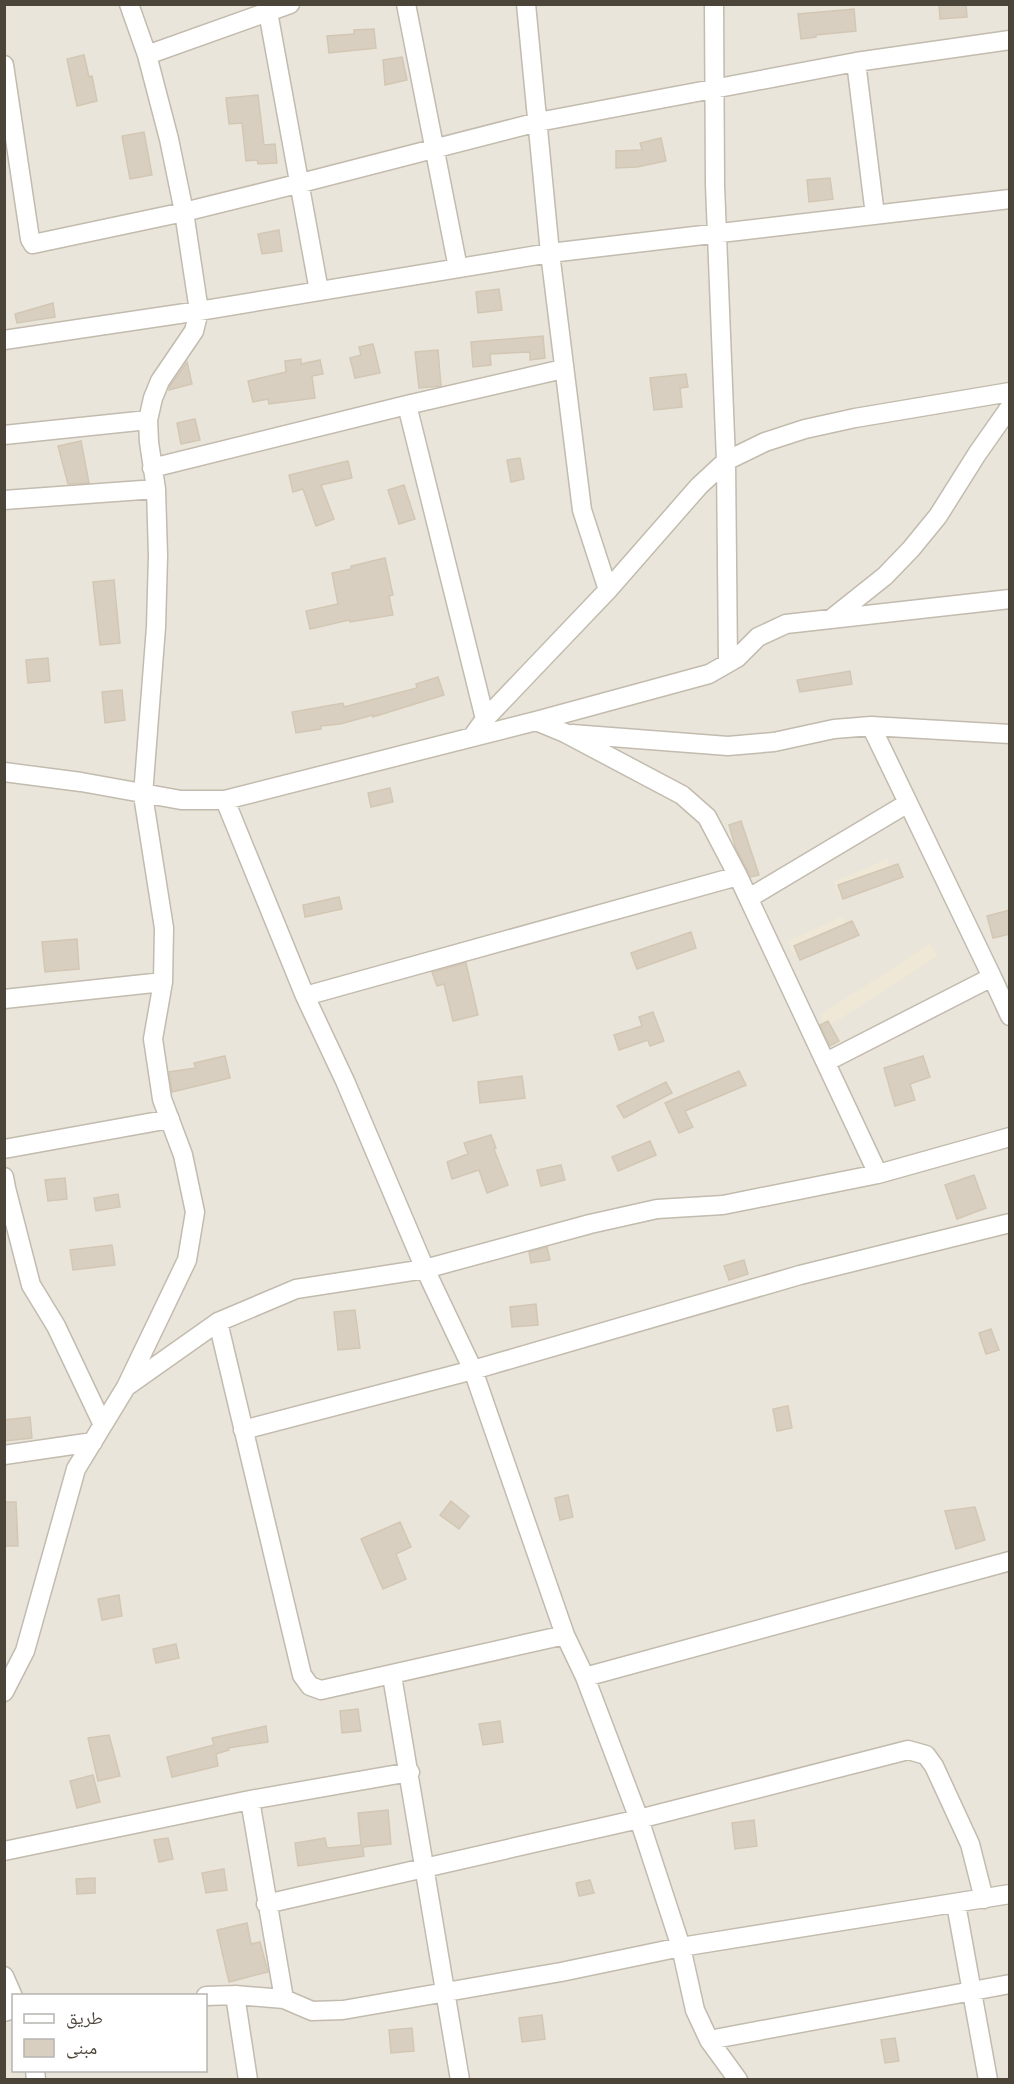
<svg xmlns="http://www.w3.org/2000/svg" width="1014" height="2084" font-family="Signika,'Noto Naskh Arabic',sans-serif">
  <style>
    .residential { fill: #eae5da; fill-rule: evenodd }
    .education { fill: #efe8d6 }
    .building { fill: #d8cfc1; stroke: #d3c7b4; stroke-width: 1.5 }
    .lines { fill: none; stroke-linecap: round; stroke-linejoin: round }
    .minor-casing { stroke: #c2bbae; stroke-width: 21 }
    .minor { stroke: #fff; stroke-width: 18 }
  </style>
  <rect width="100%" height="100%" fill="#f6f3ec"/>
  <!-- residential -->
  <path class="residential" d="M5,5H1009V2079L5,2080ZM14,1996H206V2070H14Z"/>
  <!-- education -->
  <path class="education" d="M887,859L893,871L839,895L834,882Z
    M842,917L848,930L794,955L788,941Z
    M930,944L938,956L827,1027L820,1015Z"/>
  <!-- building -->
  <path class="building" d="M939,4H966L967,17L940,19Z
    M854,9L856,31L816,35V37L801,39L798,14Z
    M374,29L376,48L329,53L327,36L354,34V30Z
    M84,55L89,77L92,76L97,101L77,106L67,59Z
    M402,57L407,80L385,85L383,60Z
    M258,95L264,145L275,144L277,163L258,164L257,160L246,161L242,123L229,124L226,98Z
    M144,132L152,175L130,179L122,136Z
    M661,138L666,161L637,167L616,168V151L642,150L640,143Z
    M830,178L833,199L809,202L807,180Z
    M279,230L282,251L262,254L258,234Z
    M499,289L502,310L478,313L476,292Z
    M53,303L55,317L17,323L15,314Z
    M543,336L545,358L530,360V352L490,354L491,365L473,367L471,342Z
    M373,344L380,373L355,378L350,358L361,355L359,347Z
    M438,350L441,386L419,388L415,352Z
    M301,359V364L320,360L323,374L312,376L315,398L269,404L268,399L253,402L248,381L286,372L285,361Z
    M187,362L192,384L169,390L170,386Z
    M686,374L688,387L680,388L682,407L654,410L650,378Z
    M195,419L200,440L181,444L177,423Z
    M81,441L89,483L68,484L58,446Z
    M520,458L524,479L511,482L507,460Z
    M348,461L352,478L321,485L334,519L316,526L303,489L293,492L289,475Z
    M404,485L415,519L399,524L388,490Z
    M385,558L393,595L389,596L393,615L350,622L349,620L310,629L306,611L338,604L332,573L351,569V566Z
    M114,580L120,643L100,645L93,582Z
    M48,658L50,681L28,683L26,660Z
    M850,671L852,684L800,692L797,680Z
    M438,677L444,695L373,717V715L340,724L321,726V729L296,733L292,712L343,703L344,707L417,688L416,684Z
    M122,690L125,720L105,723L102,692Z
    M390,788L393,802L371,807L368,793Z
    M741,821L759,875L751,877L736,849L729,825Z
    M898,864L903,877L843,899L838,885Z
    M339,897L342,909L305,917L303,905Z
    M1010,910V934L993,938L987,916Z
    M852,921L859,935L800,960L794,946Z
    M691,932L696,948L637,969L631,953Z
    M77,939L79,969L45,972L42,942Z
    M466,963L478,1015L453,1021L444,984L437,986L432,972Z
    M653,1012L664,1041L650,1046L648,1040L619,1050L614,1035L642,1026L639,1017Z
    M828,1021L839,1041L830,1046L820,1025Z
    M225,1056L230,1078L172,1092L169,1072L196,1068L194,1063Z
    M923,1056L930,1077L910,1084L915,1100L895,1106L884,1068Z
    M739,1071L746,1085L685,1111L693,1127L679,1133L665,1103Z
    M522,1076L525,1098L480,1103L478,1082Z
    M666,1082L672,1093L624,1118L617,1106Z
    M491,1135L496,1148L494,1149L508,1185L487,1193L479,1170L452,1179L447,1162L468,1154L464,1143Z
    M650,1141L656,1155L618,1171L612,1157Z
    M561,1165L565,1180L541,1186L537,1170Z
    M974,1175L986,1208L957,1219L945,1185Z
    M65,1178L67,1199L48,1201L45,1180Z
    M118,1194L120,1207L96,1211L94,1198Z
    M112,1245L115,1265L73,1270L70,1250Z
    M547,1247L550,1260L531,1263L529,1252Z
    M744,1260L748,1274L729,1280L724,1266Z
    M536,1304L538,1325L512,1327L510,1307Z
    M355,1310L360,1348L338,1350L334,1312Z
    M991,1329L999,1350L986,1354L979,1333Z
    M788,1406L792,1428L777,1431L773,1409Z
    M30,1417L32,1438L5,1441L4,1420Z
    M568,1495L573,1517L560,1520L555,1498Z
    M451,1501L469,1516L459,1529L440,1515Z
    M4,1502H16L18,1546H4Z
    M975,1507L985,1540L956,1549L945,1511Z
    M400,1522L411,1547L396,1554L406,1579L383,1589L361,1539Z
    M119,1595L122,1616L102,1620L98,1599Z
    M176,1644L179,1658L156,1663L153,1649Z
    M358,1709L361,1731L342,1733L340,1711Z
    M500,1721L503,1742L483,1745L479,1724Z
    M266,1726L268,1742L228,1748L229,1750L216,1754L218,1766L172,1777L167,1757L214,1745L212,1738Z
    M109,1735L120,1776L98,1781L88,1738Z
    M93,1775L100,1802L77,1808L70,1781Z
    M388,1810L391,1844L363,1847L364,1856L298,1866L295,1843L325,1838L327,1848L361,1845L358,1813Z
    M754,1820L757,1846L735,1849L732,1823Z
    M168,1838L173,1859L159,1862L154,1840Z
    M224,1869L227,1890L206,1893L202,1873Z
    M95,1878V1893L77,1894L76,1879Z
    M590,1880L594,1893L579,1896L576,1883Z
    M247,1923L251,1944L260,1942L268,1972L229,1982L217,1930Z
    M542,2015L545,2039L522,2042L519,2018Z
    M412,2028L414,2051L391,2053L389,2030Z
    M895,2038L899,2061L885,2063L881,2040Z"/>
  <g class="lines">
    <defs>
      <path id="minor" d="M406,4L458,268
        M526,4L550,253L582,510L608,590
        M714,4L715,185L726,461L728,663
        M268,12L319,291
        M147,55L290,4
        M856,62L875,215
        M4,65L30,239L33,244L184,212L301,183L538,122L856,62L1010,40
        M4,340L199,311L550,253L1010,199
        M407,405L485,719
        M4,435L148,420
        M152,468L407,405L563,369
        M4,500L156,489
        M831,619L885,576L911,549L938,516L977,454L1010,407
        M536,721L565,733L682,795L707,817L738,876L878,1174
        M871,726L992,977
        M572,734L728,746L774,742L834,729L871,726L1010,734
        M472,737L485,719L608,590L699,486L726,461L765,442L805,429L855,418L1010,392
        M4,772L81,782L181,800H225L536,721L709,674L737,658L758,637L786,624L1010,599
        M225,800L305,996L345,1081L425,1269L473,1370L565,1635L585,1677L639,1819L681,1947L695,2010L709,2040L738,2080
        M749,898L908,803
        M305,996L738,876
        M4,999L163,982
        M826,1062L992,977L1010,1016
        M4,1149L170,1119
        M4,1177L6,1188L31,1285L56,1326L103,1425
        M218,1322L302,1675L310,1686L321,1690L565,1635
        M126,1387L187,1260L195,1212L183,1155L162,1099L153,1039L163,982L164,928L143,795L156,627L158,556L156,489L149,442L148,420L153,398L160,381L194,331L199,311L184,212L169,139L147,55L129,4
        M243,1430L473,1370L800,1275L1010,1223
        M4,1455L93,1442
        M392,1676L460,2080
        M585,1677L1010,1561
        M4,1692L25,1651L76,1469L126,1387L218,1322L296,1289L425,1269L590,1224L657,1209L723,1205L878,1174L1010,1137
        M250,1800L284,1999
        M4,1851L250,1800L410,1772
        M266,1904L639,1819L908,1750L926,1755L934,1766L970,1844L984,1899
        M956,1904L988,2080
        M4,1976L14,1999
        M235,1995L248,2080
        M206,1996L235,1995L284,1999L312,2011L343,2010L561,1972L681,1947L1010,1894
        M4,2012L14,2009
        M709,2040L1010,1984
        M35,2070L36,2080"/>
    </defs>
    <!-- minor casing -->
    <use href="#minor" class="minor-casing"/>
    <!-- minor -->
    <use href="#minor" class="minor"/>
  </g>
  <!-- border -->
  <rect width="1014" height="2084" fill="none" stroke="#4b4439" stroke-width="12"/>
  <!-- legend -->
  <rect x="12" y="1994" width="195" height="78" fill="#ffffff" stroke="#b7b4b0" stroke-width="1.5"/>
  <rect x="24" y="2014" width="30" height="9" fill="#ffffff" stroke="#b7b4b0" stroke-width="1.5"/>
  <text x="66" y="2024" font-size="18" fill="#4b4439">طريق</text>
  <rect x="24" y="2039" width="30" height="18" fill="#d8cfc1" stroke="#b7b4b0" stroke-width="1.5"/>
  <text x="66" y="2054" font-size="18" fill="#4b4439">مبنى</text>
</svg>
